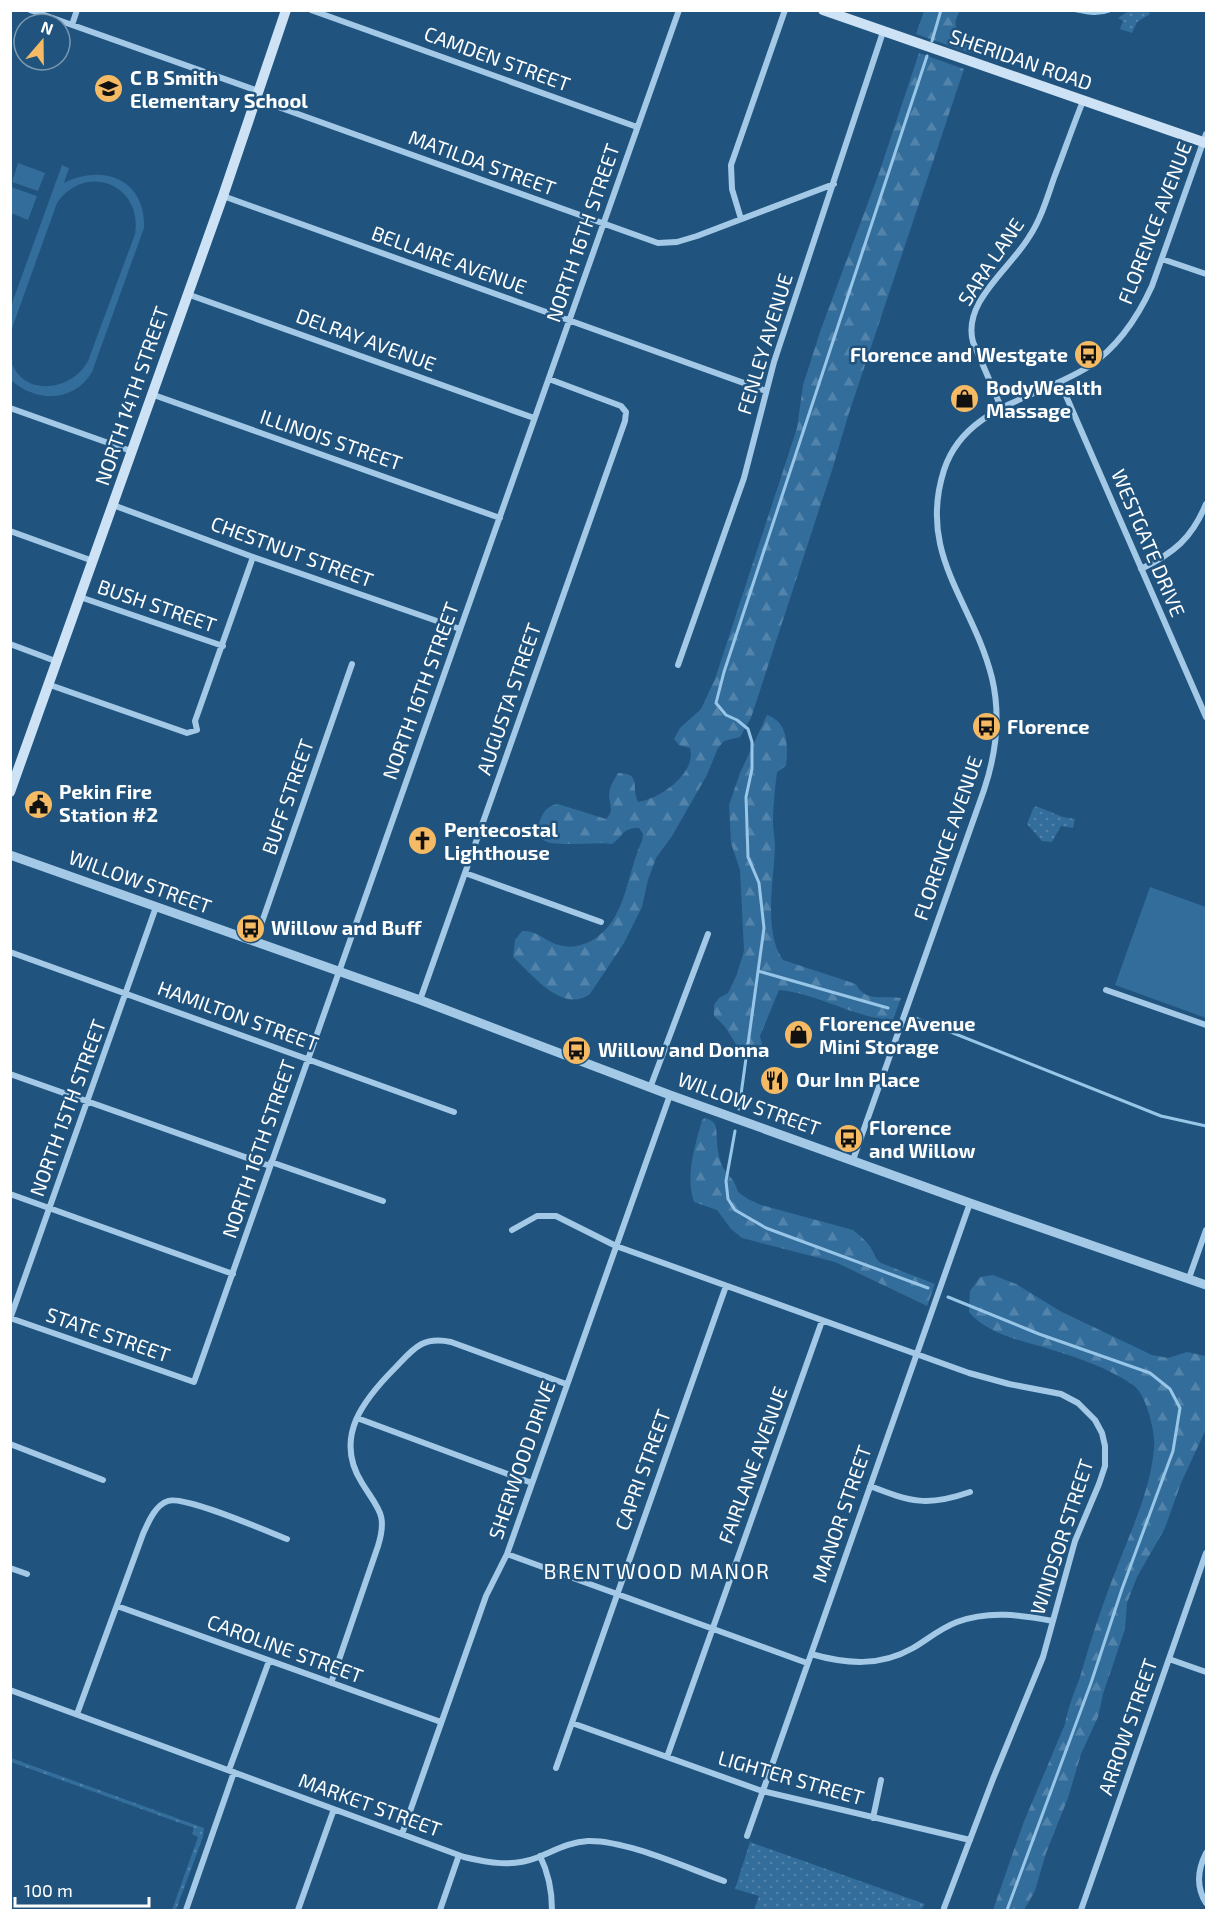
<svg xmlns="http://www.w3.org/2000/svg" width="1217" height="1921" font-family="'Exo 2',sans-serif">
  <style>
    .green { fill: url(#green-dots) }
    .forest { fill: url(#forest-firs) }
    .pitch { fill: #336d9b }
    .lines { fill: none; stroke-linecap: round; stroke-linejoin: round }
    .stream { stroke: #97c6e8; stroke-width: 3 }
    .minor { stroke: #a3c9e7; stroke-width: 6 }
    .tertiary { stroke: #a3c9e7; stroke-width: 9 }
    .secondary { stroke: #cde3f5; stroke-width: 10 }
    .labels { text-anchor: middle; stroke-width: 5; stroke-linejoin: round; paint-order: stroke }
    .street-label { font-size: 20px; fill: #fff; stroke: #20537d }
    .poi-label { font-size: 20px; font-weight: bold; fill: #fff; stroke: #20537d; text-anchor: start }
    .neighbourhood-label { font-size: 21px; letter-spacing: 1.5px; fill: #fff; stroke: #20537d }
  </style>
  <defs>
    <pattern id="green-dots" width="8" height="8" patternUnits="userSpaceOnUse" patternTransform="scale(1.5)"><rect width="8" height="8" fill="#336d9b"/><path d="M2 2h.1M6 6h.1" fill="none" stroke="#5283aa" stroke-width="1.8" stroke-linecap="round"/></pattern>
    <pattern id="forest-firs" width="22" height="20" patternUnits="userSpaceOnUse" patternTransform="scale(1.5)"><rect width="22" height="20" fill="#336d9b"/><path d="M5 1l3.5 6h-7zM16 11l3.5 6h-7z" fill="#5283aa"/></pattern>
  </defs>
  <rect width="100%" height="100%" fill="#20537d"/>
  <!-- green -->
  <path class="green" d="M1130,10L1148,11L1150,14L1137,22L1132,33L1120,29L1123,21L1118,18Z
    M1036,806L1063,817L1075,819L1073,828L1061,826L1052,842L1042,841L1027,824L1033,809Z
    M11,1758L204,1828L203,1837L176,1910H172L198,1837L192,1834L194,1828L11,1762Z
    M750,1842L925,1904L921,1910H754L759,1896L735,1889Z"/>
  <!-- forest -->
  <path class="forest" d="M924,11H960C947,32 965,35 981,40L979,48L970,53L916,34Z
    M919,53L964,69L848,416L833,467L751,718L740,737L724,741L718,748L707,775L672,836L656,858L648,880L642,907L624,943L590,994C562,1014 532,974 513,957L515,940L522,931C539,930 547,944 564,946C574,948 582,945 591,941C627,921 626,874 642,841L643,834L639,828C621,828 624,836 612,844C595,841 554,848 543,840C541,838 539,835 537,833C540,819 543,806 558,804L606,819C614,811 610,806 609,796C609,787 614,780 618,773C642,773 631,787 638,802C660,799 697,773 690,748L679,745L674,739L680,728L701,709L715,679L797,428L803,385L821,329L879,173Z
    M767,715C789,722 788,747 786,766L777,772C775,789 773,805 773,823C773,830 775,838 775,846C774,879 763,932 783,960L856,984C865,1003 885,995 901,998L893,1020C854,1018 820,994 779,990L760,1036L763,1048C743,1067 735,1040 725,1027C722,1023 718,1020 714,1016V1005L719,998L728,993L737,974L744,951L740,870L731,843L729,805L740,773Z
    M705,1118C718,1122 716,1127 717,1140C717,1147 719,1157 721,1163C725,1175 734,1176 738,1192L748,1199L761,1205L853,1230C860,1236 868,1242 872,1250C876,1256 875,1259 881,1263L935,1284L927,1306L835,1262L742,1238L731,1229L717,1210L694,1202C685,1175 695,1146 702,1120Z
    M993,1275L1016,1284L1060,1311L1152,1355L1168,1358L1187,1352L1206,1356V1429L1181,1483L1165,1528L1137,1577L1127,1603L1125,1629L1103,1694L1098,1717L1081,1754L1068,1798L1046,1853L1035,1891L1024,1910H993L1023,1824L1065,1724C1068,1707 1074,1693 1080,1677C1091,1639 1103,1602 1118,1565C1132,1528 1151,1488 1154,1448C1156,1434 1146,1393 1133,1385C1107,1367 1076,1357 1046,1348C1019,1340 988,1334 969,1312L970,1291L980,1277Z"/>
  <!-- pitch -->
  <path class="pitch" d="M18,163L45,173L38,191L12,182Z
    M62,165L69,168L64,183C104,163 146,180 144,228L92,372C74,402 38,403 12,381L11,378V361C23,398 72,391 88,361L135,234C143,184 85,162 57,203L11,331V306Z
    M11,187L37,196L28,220L11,213Z
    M1150,887L1206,907V1018L1115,985Z"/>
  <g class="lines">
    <!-- stream -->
    <path class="stream" d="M1072,10C1087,13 1097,16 1112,10
      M932,41L941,10
      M758,971L888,1008
      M913,1017L1161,1116L1206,1126
      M739,1109L764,928L759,883L748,857L746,797L752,769V742L748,729L737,720L726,715L716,703L724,672L927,56
      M735,1131L726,1181L728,1199L735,1210L766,1228L928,1288
      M948,1297L1039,1334L1150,1373L1170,1389L1180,1408L1173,1451L1122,1589L1091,1683L1007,1910"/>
    <!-- minor -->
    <path class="minor" d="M30,10L258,91
      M311,10L637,127
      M72,25L77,10
      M256,99L658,243L677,242L697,236L834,184
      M223,196L766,391
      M741,219L732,189L731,165L785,10
      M1162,259L1206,274
      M187,294L534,418
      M1060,382L1206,717
      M151,394L500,518
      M1001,407L973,342C962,302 1010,269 1029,237C1041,219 1047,198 1054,178C1064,152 1073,126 1083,101
      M10,408L131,451
      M113,505L253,557L460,629
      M10,531L93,561
      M1141,569C1174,553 1192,538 1206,504
      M80,597L223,646
      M10,644L58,662
      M678,665L744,478L774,362L883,32
      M50,685L187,733L197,730L195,721L253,557
      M465,873L601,922
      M255,942L352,664
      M10,952L454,1112
      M1106,990L1206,1025
      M420,1000L625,421L626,412L621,406L549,379
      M10,1074L270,1166
      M650,1088L708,934
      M853,1160L984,790C996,754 1001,716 992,678C973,601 917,555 944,470C965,406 1037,399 1088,367C1118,347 1137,319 1152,286L1206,134
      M271,1162L383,1201
      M10,1194L233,1274
      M512,1230L537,1216H556L616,1246L969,1373L1009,1384L1061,1394L1078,1403L1095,1420L1102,1433L1105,1446V1466L1099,1484L1075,1541L1043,1657L993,1779L944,1908
      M1189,1278L1206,1230
      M10,1318L194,1382L679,10
      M10,1319L156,907
      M357,1418L532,1483
      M10,1444L103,1480
      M870,1486C911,1502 927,1507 970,1492
      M507,1554L807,1663
      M10,1568L27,1574
      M117,1606L441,1722
      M811,1654C846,1664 880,1667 913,1648C928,1639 941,1628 957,1622C989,1610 1021,1615 1053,1621
      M1169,1659L1206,1672
      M331,1683L378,1546C388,1514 378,1509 362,1483C333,1437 364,1399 396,1367C414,1348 423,1336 451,1342L566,1384
      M10,1690L464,1857C489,1863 512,1867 536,1858C554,1851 569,1842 588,1841C626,1840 687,1868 724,1881
      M77,1714L143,1534C148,1523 155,1505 168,1501C184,1495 266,1531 287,1539
      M572,1723L762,1791L970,1840
      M667,1757L822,1321
      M556,1768L726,1286
      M229,1770L269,1661
      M873,1818L881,1780
      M402,1834L486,1596L507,1554L670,1095
      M747,1836L970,1203
      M1206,1853C1198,1869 1196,1887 1206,1903
      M540,1856C549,1874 552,1890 552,1910
      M186,1910L234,1772
      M298,1910L334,1809
      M440,1910L459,1855
      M1081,1910L1206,1553"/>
    <!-- tertiary -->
    <path class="tertiary" d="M10,855L420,1000L670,1095L970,1203L1206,1285"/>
    <!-- secondary -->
    <path class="secondary" d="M823,10L1206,143
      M10,792L223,196L286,10"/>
  </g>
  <!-- icons -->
  <defs>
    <symbol id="school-disc" viewBox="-11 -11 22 22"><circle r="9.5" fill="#f4ba64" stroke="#20537d"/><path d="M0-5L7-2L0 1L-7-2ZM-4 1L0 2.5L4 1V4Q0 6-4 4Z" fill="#111"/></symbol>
    <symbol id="bus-disc" viewBox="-11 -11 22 22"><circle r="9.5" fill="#f4ba64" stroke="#20537d"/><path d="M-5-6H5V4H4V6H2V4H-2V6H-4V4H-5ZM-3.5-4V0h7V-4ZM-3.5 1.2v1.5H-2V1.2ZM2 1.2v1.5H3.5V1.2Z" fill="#111"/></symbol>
    <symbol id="shop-disc" viewBox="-11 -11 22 22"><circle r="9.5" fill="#f4ba64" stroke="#20537d"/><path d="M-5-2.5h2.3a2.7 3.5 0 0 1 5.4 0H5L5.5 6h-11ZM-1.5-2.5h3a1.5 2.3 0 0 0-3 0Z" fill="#111"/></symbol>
    <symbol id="civic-disc" viewBox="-11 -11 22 22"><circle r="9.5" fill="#f4ba64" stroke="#20537d"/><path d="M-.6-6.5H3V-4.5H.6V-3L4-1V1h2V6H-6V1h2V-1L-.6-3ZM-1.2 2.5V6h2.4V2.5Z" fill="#111"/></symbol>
    <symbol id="church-disc" viewBox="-11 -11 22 22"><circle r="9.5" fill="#f4ba64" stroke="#20537d"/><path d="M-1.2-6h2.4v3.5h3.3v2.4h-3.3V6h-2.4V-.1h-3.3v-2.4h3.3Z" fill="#111"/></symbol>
    <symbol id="restaurant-disc" viewBox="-11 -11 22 22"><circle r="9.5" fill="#f4ba64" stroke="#20537d"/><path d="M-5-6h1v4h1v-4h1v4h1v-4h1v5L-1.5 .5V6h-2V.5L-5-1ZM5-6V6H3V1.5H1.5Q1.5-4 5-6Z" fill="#111"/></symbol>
  </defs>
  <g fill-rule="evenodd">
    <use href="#school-disc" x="92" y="72" width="33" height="33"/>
    <use href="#bus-disc" x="1072" y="338" width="33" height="33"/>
    <use href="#shop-disc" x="948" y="382" width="33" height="33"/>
    <use href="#bus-disc" x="970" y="710" width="33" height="33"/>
    <use href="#civic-disc" x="22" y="788" width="33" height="33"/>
    <use href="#church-disc" x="406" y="824" width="33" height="33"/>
    <use href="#bus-disc" x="234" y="912" width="33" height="33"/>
    <use href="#shop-disc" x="782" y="1018" width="33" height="33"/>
    <use href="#bus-disc" x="560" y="1034" width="33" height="33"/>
    <use href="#restaurant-disc" x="758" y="1064" width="33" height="33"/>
    <use href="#bus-disc" x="832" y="1122" width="33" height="33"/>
  </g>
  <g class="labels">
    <!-- street labels -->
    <g class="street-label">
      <text transform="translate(497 59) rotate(20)" y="7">CAMDEN STREET</text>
      <text transform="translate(1021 60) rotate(19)" y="7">SHERIDAN ROAD</text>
      <text transform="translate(482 163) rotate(20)" y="7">MATILDA STREET</text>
      <text transform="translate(1155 223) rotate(-69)" y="7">FLORENCE AVENUE</text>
      <text transform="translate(583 233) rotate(-71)" y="7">NORTH 16TH STREET</text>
      <text transform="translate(449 260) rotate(20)" y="7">BELLAIRE AVENUE</text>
      <text transform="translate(991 262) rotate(-56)" y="7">SARA LANE</text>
      <text transform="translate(366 340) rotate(20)" y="7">DELRAY AVENUE</text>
      <text transform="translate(765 344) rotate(-73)" y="7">FENLEY AVENUE</text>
      <text transform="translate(132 396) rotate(-71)" y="7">NORTH 14TH STREET</text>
      <text transform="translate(331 440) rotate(19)" y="7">ILLINOIS STREET</text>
      <text transform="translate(1148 543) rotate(67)" y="7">WESTGATE DRIVE</text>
      <text transform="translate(292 552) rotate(20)" y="7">CHESTNUT STREET</text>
      <text transform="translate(157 606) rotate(19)" y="7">BUSH STREET</text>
      <text transform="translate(421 691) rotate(-70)" y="7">NORTH 16TH STREET</text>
      <text transform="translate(509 699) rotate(-71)" y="7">AUGUSTA STREET</text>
      <text transform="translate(288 797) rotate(-71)" y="7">BUFF STREET</text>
      <text transform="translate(948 838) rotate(-71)" y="7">FLORENCE AVENUE</text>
      <text transform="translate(140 882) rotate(20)" y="7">WILLOW STREET</text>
      <text transform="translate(238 1016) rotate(20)" y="7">HAMILTON STREET</text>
      <text transform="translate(749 1104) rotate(20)" y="7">WILLOW STREET</text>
      <text transform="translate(68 1108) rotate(-70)" y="7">NORTH 15TH STREET</text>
      <text transform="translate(259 1149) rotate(-71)" y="7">NORTH 16TH STREET</text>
      <text transform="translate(108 1335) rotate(19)" y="7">STATE STREET</text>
      <text transform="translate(522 1460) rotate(-71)" y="7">SHERWOOD DRIVE</text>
      <text transform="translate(753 1465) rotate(-70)" y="7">FAIRLANE AVENUE</text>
      <text transform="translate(643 1470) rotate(-70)" y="7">CAPRI STREET</text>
      <text transform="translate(842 1514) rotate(-71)" y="7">MANOR STREET</text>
      <text transform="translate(1062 1537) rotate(-72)" y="7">WINDSOR STREET</text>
      <text transform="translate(285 1649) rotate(20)" y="7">CAROLINE STREET</text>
      <text transform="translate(1128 1727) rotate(-71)" y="7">ARROW STREET</text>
      <text transform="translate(791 1778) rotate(16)" y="7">LIGHTER STREET</text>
      <text transform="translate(370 1805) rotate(20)" y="7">MARKET STREET</text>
    </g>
    <!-- poi labels -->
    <g class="poi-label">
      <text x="130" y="85">C B Smith<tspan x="130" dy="23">Elementary School</tspan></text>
      <text x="1068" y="362" text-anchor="end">Florence and Westgate</text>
      <text x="986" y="395">BodyWealth<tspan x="986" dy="23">Massage</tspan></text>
      <text x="1007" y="734">Florence</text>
      <text x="59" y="799">Pekin Fire<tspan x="59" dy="23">Station #2</tspan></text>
      <text x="444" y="837">Pentecostal<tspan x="444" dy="23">Lighthouse</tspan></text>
      <text x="271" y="935">Willow and Buff</text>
      <text x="819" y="1031">Florence Avenue<tspan x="819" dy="23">Mini Storage</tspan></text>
      <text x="598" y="1057">Willow and Donna</text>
      <text x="796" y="1087">Our Inn Place</text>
      <text x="869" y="1135">Florence<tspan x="869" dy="23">and Willow</tspan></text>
    </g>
    <!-- neighbourhood labels -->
    <g class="neighbourhood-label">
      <text x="657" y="1579">BRENTWOOD MANOR</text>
    </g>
  </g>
  <!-- border -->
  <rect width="1217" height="1921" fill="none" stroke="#ffffff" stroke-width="24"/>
  <!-- north arrow -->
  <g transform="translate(42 42) rotate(20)"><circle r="28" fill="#20537d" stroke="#7998b1" stroke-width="1.5"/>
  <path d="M0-4.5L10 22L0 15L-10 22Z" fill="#f4ba64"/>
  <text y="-9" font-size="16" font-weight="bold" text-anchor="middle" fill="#ffffff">N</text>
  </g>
  <!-- scale -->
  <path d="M15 1897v9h134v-9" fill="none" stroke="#ffffff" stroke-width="3"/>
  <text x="24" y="1897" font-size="18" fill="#ffffff" stroke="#20537d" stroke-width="4.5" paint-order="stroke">100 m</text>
</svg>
